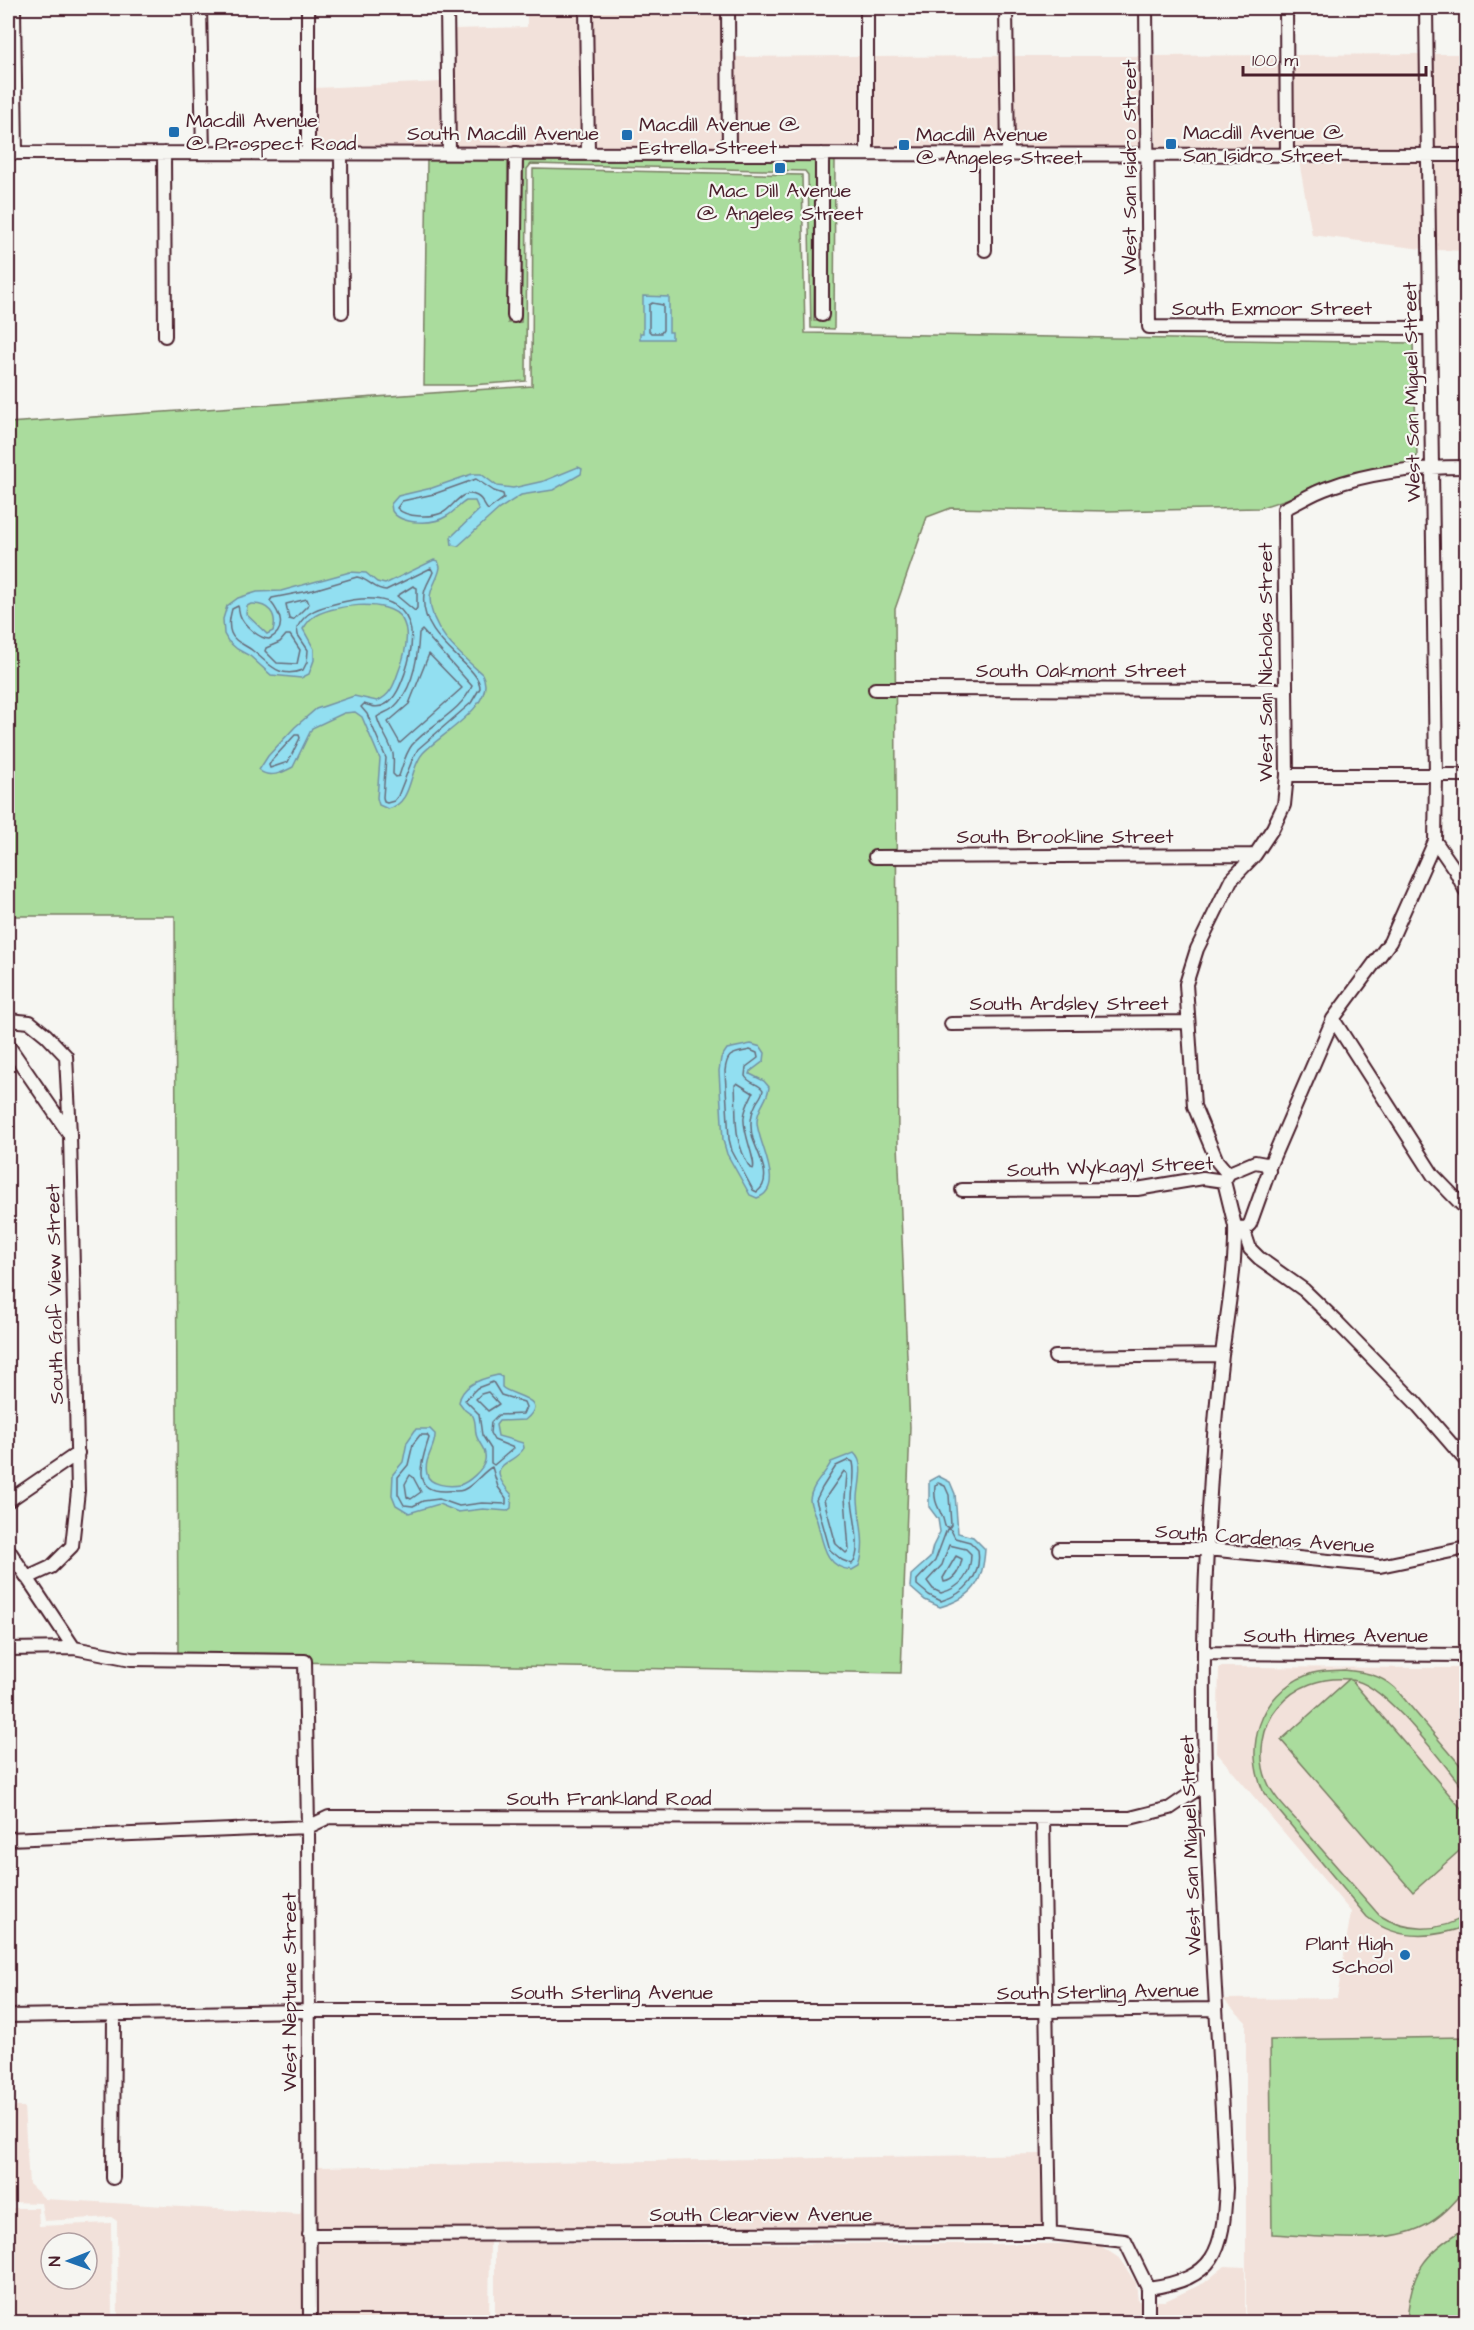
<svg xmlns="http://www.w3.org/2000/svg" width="1474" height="2330" font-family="'Architects Daughter',sans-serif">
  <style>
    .built { fill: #f2e1da; fill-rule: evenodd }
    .green { fill: #aadc9d; stroke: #7a7e64; stroke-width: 1.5 }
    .water { fill: #92dff1; stroke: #7592a2; stroke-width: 1.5; fill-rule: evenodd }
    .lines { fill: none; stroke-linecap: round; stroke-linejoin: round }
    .shore { stroke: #676c7a; stroke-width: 1.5 }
    .minor-casing { stroke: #4a1f2b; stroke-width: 16 }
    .minor { stroke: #f6f6f2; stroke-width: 12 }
    .poi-dot { fill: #1f6fb2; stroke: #f6f6f2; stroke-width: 2 }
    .labels { text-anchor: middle; stroke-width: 4.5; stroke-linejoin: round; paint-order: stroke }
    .poi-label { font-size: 20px; fill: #4a1f2b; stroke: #f6f6f2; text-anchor: start }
    .street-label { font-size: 20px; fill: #4a1f2b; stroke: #f6f6f2 }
  </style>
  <rect width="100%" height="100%" fill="#f6f6f2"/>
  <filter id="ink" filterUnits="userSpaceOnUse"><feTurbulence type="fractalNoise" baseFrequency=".0167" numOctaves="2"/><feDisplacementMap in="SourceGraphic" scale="12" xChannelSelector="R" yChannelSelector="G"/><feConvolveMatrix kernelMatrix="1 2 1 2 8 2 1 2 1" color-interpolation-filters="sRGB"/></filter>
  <g filter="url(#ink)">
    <!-- built -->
    <path class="built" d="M527,8H579L581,147L456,146L454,29L527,27Z
      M593,8H721L722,147H595Z
      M1419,54L1420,148H1294L1293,55Z
      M1433,54H1466V148L1434,149Z
      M1279,55L1280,148H1156L1154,56Z
      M860,56V148L736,147L735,57Z
      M999,56L1000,148H874V57Z
      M1013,56H1140L1142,148H1015Z
      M441,82V146L315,147V88Z
      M1299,161H1420L1422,249L1312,235Z
      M1435,161H1466V251L1436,250Z
      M1219,1667L1466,1668V2322H1246V2022L1223,1999L1337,1998L1351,1912L1217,1753Z
      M8,2107H24L29,2184L45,2199L300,2214L302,2203L303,2322H118L117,2221L111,2217L44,2221L41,2203L8,2202Z
      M1042,2154L1043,2227L316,2229V2167Z
      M8,2208H38L39,2226L111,2223L112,2322H8ZM51,2243H87V2279H51Z
      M316,2241H490L489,2322H317Z
      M495,2243L1098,2244L1119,2258L1136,2283L1138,2301H1165L1204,2283L1225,2266L1245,2267V2322H495Z"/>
    <!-- green -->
    <path class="green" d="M427,159H508V323L521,322L523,159L815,161L814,321H828L829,161H835L834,329L811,328L808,175L805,171L531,164L527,169L526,381L471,385H424Z
      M533,169L802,175L805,333L1413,343L1417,456L1408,470L1364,474L1259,508L1107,511L951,508L927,517L895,609L898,1144L910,1427L901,1673L178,1660L175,916H8V423L532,386Z
      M1344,1670C1364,1672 1379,1674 1395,1688L1466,1772V1792C1444,1765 1384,1681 1351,1680L1466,1814V1845L1413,1892L1281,1740L1349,1679C1322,1677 1296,1685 1278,1707C1262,1726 1257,1757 1267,1781C1274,1799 1291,1813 1303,1828C1328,1857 1354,1886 1379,1915C1405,1932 1440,1933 1466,1915V1926C1432,1939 1397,1941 1367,1917L1264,1793C1243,1749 1259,1694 1307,1675C1318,1670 1331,1671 1344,1670Z
      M1466,2037V2189C1454,2203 1442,2217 1424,2226C1386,2246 1314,2236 1272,2234L1270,2040Z
      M1466,2228V2322H1407C1410,2272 1424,2253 1466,2228Z"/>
    <!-- water -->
    <path class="water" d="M643,296L669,297V332H672V339H640V333H643Z
      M578,467L582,469L581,474L553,490L521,495L499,509L458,546L452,545L451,537L479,510L475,501H466C459,505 454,512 447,516C433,525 401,525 392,511L391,504L398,496L432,488L472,474H481L497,486L513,488L544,481Z
      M434,560L438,561L440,567C439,578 430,587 430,598C430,630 460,654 482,674C499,704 440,734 423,753C408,770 414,802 388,809L379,805L377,798L380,759L362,717L355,712L344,713L312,728L293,767C282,773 269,779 259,770L268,756L295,727L316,709L354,696L377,701C390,696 394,685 398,673C404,658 411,634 402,619C389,597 329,605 312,618C308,621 306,625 303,629L314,649V660L309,674L301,678L271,675L250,656L237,649L228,641L224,634L223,619L227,606L238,598L257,592L281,591L350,572L366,573L377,582L385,584ZM251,604C268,603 278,614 273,631L267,634L246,614L247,606Z
      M751,1044L761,1047L765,1053L764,1061L751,1071L750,1074L764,1081L769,1087C768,1101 757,1107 757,1122C757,1142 787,1188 757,1198L750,1195L727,1154L723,1140L719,1071L721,1058L727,1049Z
      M498,1375L502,1377V1387C510,1396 552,1398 525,1420L499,1421L496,1425L498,1436L523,1443L524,1448C514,1466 481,1461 512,1495L511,1508L507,1511L483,1509L458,1512L439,1504L409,1513L396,1505L392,1495L393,1474L403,1462L407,1442L416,1429H430L435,1434C436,1447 423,1459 427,1474C429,1485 449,1487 459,1485C468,1483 484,1469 485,1460C487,1449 478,1444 476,1434C475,1428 476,1422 473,1416L465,1410L459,1402C462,1384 483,1378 498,1375Z
      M854,1453C866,1464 858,1485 858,1499C859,1521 867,1544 859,1566L852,1570C824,1568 823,1541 817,1521C815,1514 810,1506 810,1499C811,1485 826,1474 831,1462Z
      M938,1476L950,1482L955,1494L958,1533L973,1537L985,1549C983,1583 974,1597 940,1607L925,1600L910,1587L911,1575L930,1558L933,1546L940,1532L938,1519L929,1507V1481Z"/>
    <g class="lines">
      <!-- shore -->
      <path class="shore" d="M652,303L663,305V330L661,333H651L649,331V305Z
        M476,479L494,491L503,494L504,498L488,510C484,506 483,499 477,496C462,488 454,506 444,512C432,518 406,518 397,508L402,501L434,494Z
        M431,568L433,572C430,580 425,586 424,594C418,641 480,664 480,688L471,703L418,749L413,758L398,796L394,801L387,803L384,802L383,797L386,758L367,714L361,707L364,704C371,706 378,709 386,704C396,698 401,684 405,673C425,614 397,588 338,603C321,607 305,611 297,628L298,635L308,650L307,662L303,670C278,679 270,664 253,651C245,644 235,643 231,633C228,625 230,617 232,609L238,606C239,609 239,612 240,615C243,625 260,639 269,639C287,630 281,614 270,601L272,598L313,590L357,577C369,579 374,590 386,590Z
        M413,586L417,588V608L415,611L397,596Z
        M307,599L309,604L293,620L289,619L286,604Z
        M422,630L472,686C461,712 430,724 412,745C405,754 403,765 399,776L396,777L393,774C393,768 394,761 393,754C390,741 380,730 377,717C382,713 388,712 393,708C413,690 418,658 419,633Z
        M286,635H290L300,650L297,664L277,663L265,651L266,648L280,642Z
        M429,654L462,688L400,743L388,722L409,704Z
        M295,735H299L300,738L288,762L270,768L269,765L272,760Z
        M750,1050L757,1053L758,1058L746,1067L745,1076C749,1084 759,1083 763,1090C762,1097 757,1100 755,1106C750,1116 750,1129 753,1139C758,1154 774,1180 757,1192L753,1190L732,1151L729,1139L725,1071C727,1052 733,1054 750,1050Z
        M737,1083L753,1093C749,1101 745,1108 744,1117C742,1132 757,1162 753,1169L750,1168C732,1137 737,1120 735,1085Z
        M493,1382L501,1395L524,1402L526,1407L523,1414L498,1415L491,1422L490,1433L494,1440L514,1448L494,1465L491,1463V1449L482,1435L479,1414L465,1400L477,1388Z
        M488,1392L499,1404L488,1411L476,1399L481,1394Z
        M420,1435H427L429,1438C423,1458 408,1492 445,1491C450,1490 458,1492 463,1490C475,1485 482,1472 492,1467L498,1487L506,1498V1504L482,1503L459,1506L439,1499L423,1501L413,1506L404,1505L398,1494V1477L408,1465L413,1444Z
        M849,1460L853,1462C856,1475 852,1487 852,1500C853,1515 863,1554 852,1564L842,1560L830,1550L816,1500L822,1488L836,1466Z
        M844,1471L847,1474L845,1498L849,1550L846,1553L836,1544L824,1500Z
        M410,1475L413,1477L421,1492L411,1499L407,1497L405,1484Z
        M938,1483L945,1486L949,1495L951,1525L949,1528L945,1526C942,1508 933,1508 935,1486Z
        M947,1529L951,1530L955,1538L970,1542L978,1550C982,1576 965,1594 941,1601L929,1595L917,1585V1580L935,1561Z
        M949,1545L966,1549L971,1554C971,1574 961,1588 941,1593L933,1589L927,1581L942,1565Z
        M956,1556L962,1559C960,1569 956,1580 944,1582L943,1578Z"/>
      <defs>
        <path id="minor" d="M14,8L16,153
          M200,8L203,153
          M308,8V153
          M447,8L449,152
          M586,8L588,153
          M728,8L729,153
          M1006,8L1008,155
          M1146,8L1149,327L1430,328
          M1286,8L1287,154
          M8,153L1466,155
          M164,153L165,336
          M341,153L342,312
          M867,154V8
          M985,155V250
          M822,315V154
          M514,316L516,153
          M875,689L1286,690
          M1287,775H1466
          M1435,841L1455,870L1466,892
          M875,857L1255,855
          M1333,1019L1433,1175L1466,1209
          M8,1020L30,1022L46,1035L66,1056L70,1135
          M951,1024L1187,1022
          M8,1045L70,1135L78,1491L72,1546L51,1567L27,1578
          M1255,1162L1266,1164L1269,1171L1250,1224L1247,1227L1239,1228L1235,1226L1224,1181L1229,1173Z
          M1269,1167L1333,1019L1390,942L1435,841L1436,776L1426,8
          M1228,1174L1217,1161L1194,1106L1186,984L1197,949L1231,880L1255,855L1273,828L1284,805L1287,775L1284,509C1299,502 1314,492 1330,487C1373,471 1421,467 1466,467
          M962,1190L1137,1189L1203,1178L1224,1181
          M1243,1228L1250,1249L1259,1258L1304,1290L1336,1321L1415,1402L1466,1461
          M1055,1357L1222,1355
          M8,1501L78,1453
          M8,1549L74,1648
          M1059,1549H1207L1380,1566L1466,1548
          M8,1649L74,1648L131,1659L305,1661L308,1827L310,2322
          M1205,1653L1466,1655
          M1043,1818L1050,2233
          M8,1839L308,1827L329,1817L1130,1818L1170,1808L1205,1784
          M8,2016L309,2011H1048L1216,2009
          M113,2178L114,2015
          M309,2235L1019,2233H1050L1125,2241L1148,2288V2322
          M1148,2288C1216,2279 1223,2251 1226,2188C1216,1976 1196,1762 1207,1549C1210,1485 1214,1419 1222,1355C1227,1312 1236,1270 1235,1226"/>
      </defs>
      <!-- minor casing -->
      <use href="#minor" class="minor-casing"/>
      <!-- minor -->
      <use href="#minor" class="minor"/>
    </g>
  </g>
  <!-- markers -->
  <g class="poi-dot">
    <rect x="168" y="126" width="12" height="12" rx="3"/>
    <rect x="621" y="129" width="12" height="12" rx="3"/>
    <rect x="1165" y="138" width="12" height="12" rx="3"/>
    <rect x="898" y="139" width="12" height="12" rx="3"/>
    <rect x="774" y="162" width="12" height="12" rx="3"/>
    <circle cx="1405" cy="1955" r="6"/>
  </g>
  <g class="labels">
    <!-- poi labels -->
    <g class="poi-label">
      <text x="186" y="127">Macdill Avenue<tspan x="186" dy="23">@ Prospect Road</tspan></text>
      <text x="639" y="131">Macdill Avenue @<tspan x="639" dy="23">Estrella Street</tspan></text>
      <text x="1183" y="139">Macdill Avenue @<tspan x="1183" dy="23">San Isidro Street</tspan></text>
      <text x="916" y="141">Macdill Avenue<tspan x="916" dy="23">@ Angeles Street</tspan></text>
      <text x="780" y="197" text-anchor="middle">Mac Dill Avenue<tspan x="780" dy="23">@ Angeles Street</tspan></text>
      <text x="1393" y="1950" text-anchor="end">Plant High<tspan x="1393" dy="23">School</tspan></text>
    </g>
    <!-- street labels -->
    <g class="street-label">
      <text x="503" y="140">South Macdill Avenue</text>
      <text transform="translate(1129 167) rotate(-90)" y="7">West San Isidro Street</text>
      <text x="1272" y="315">South Exmoor Street</text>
      <text transform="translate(1411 392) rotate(-91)" y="7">West San Miguel Street</text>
      <text transform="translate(1265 662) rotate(-90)" y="7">West San Nicholas Street</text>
      <text x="1081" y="677">South Oakmont Street</text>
      <text x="1065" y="843">South Brookline Street</text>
      <text x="1069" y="1010">South Ardsley Street</text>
      <text transform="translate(1110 1166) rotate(-2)" y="7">South Wykagyl Street</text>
      <text transform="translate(54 1294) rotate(-91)" y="7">South Golf View Street</text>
      <text transform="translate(1265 1538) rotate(4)" y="7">South Cardenas Avenue</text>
      <text x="1336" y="1642">South Himes Avenue</text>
      <text x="609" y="1805">South Frankland Road</text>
      <text transform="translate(1190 1845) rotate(-92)" y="7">West San Miguel Street</text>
      <text transform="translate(1098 1991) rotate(-1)" y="7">South Sterling Avenue</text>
      <text transform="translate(289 1992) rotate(-90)" y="7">West Neptune Street</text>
      <text x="612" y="1999">South Sterling Avenue</text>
      <text x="761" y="2221">South Clearview Avenue</text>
    </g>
  </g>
  <!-- margin -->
  <rect width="1474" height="2330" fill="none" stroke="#f6f6f2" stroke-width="30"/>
  <rect x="15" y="15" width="1444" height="2300" fill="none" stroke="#4a1f2b" stroke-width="2" filter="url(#ink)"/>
  <!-- north arrow -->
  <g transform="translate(69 2261) rotate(269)"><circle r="28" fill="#f6f6f2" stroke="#b1a0a2" stroke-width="1.5"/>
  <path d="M0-4.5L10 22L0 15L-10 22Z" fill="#1f6fb2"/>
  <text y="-9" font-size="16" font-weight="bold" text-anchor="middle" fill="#4a1f2b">N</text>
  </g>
  <!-- scale -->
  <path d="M1243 66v9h183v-9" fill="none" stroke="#4a1f2b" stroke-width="3"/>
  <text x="1252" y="66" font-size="18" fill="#4a1f2b" stroke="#f6f6f2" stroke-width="4.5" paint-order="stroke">100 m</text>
</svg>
